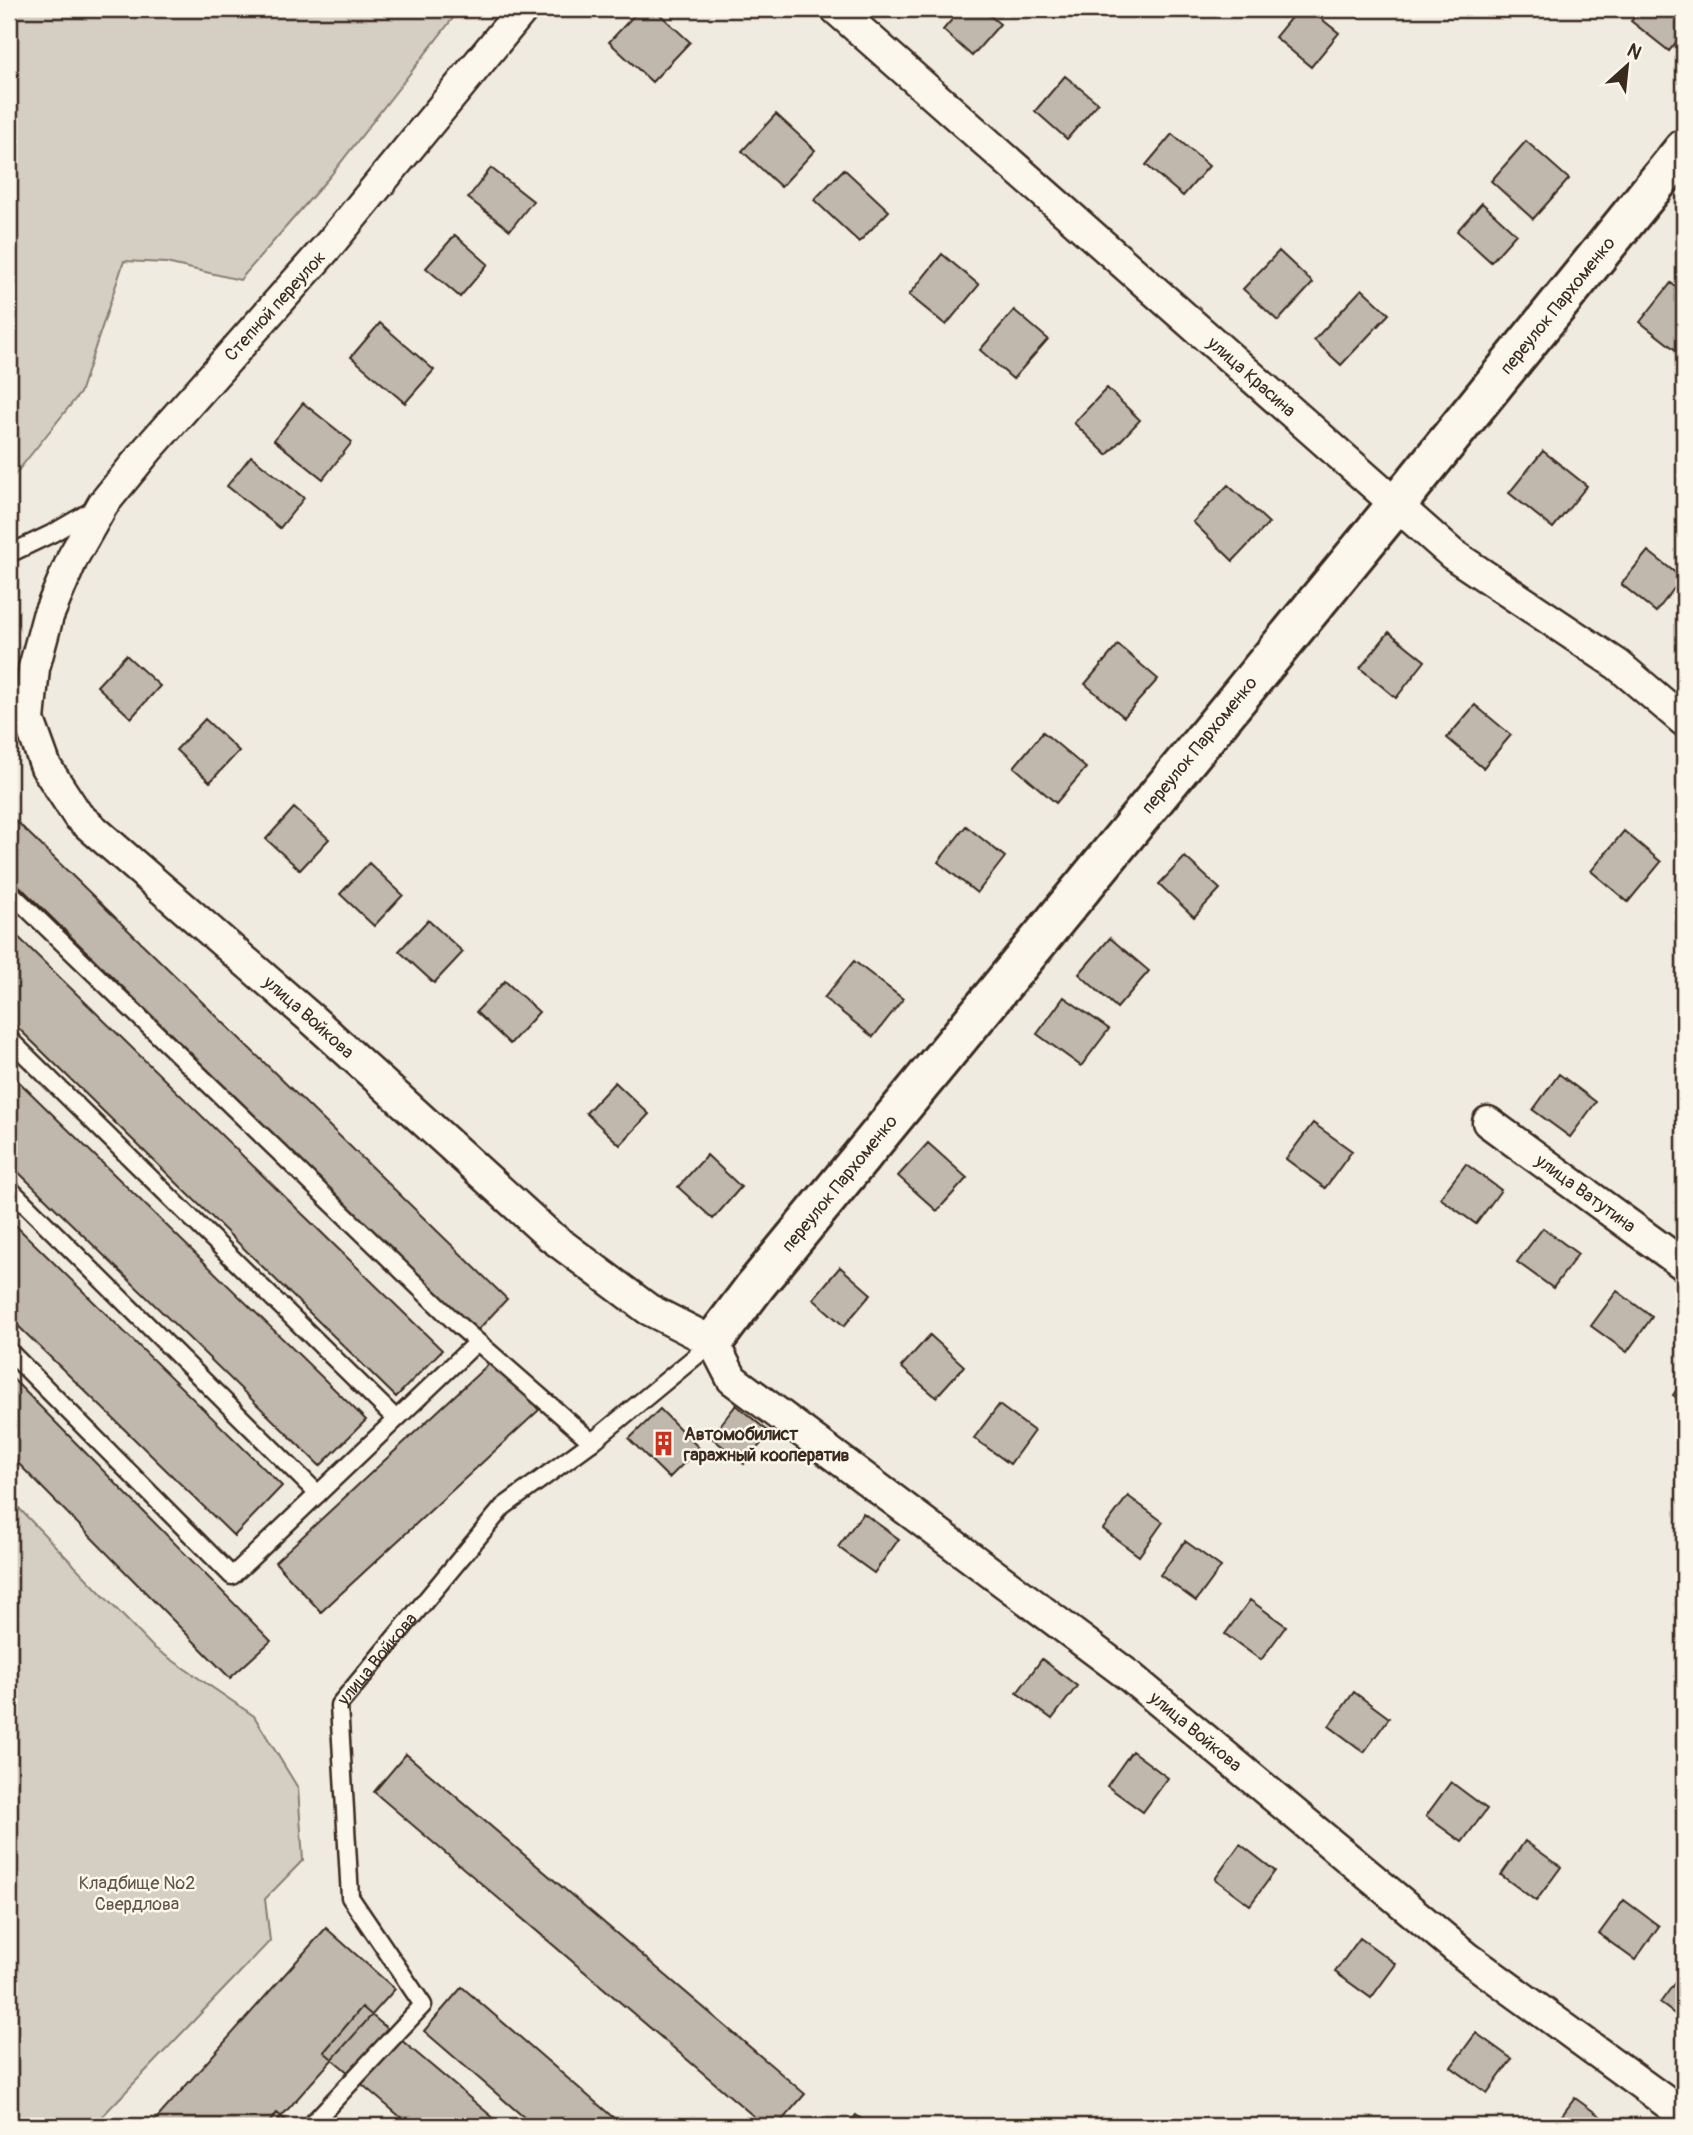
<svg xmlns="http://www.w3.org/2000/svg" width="1693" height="2135" font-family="Pangolin,sans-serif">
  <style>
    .green { fill: #d5cec3; stroke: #887c70; stroke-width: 2 }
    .building { fill: #c0b8ad; stroke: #3b2a1e; stroke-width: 2 }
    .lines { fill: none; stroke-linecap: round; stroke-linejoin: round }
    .lane-casing { stroke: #3b2a1e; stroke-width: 21 }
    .street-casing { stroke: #3b2a1e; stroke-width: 35 }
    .secondary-casing { stroke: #3b2a1e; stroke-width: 44 }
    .lane { stroke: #fbf7ec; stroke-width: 16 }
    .street { stroke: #fbf7ec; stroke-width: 30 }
    .secondary { stroke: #fbf7ec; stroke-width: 38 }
    .labels { text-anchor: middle; stroke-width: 5; stroke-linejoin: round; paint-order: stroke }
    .street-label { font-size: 18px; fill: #3b2a1e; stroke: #fbf7ec }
    .poi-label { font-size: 18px; font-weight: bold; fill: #3b2a1e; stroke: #fbf7ec; text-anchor: start }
    .park-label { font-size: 18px; fill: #625347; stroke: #fbf7ec }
  </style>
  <rect width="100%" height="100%" fill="#f0ebe0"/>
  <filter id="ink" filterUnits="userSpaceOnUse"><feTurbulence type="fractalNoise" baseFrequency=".0143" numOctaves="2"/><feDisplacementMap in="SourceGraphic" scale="14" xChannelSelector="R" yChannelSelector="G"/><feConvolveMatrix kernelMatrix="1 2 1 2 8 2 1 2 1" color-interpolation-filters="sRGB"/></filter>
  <g filter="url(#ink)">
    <!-- green -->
    <path class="green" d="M9,9H460L331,175L240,280L166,263L124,261L80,393L9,482Z
      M9,1498L153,1647L254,1716L298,1788L303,1860L265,1899L270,1941L93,2126H9Z"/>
    <!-- building -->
    <path class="building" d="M640,9H654L690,42L652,82L609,42Z
      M961,9H982L1000,24L972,56L943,30Z
      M1298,9H1309L1339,33L1311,67L1275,37Z
      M1641,9H1684V33L1669,51L1631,21Z
      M1065,76L1098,103L1067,139L1035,111Z
      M776,114L815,150L781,187L742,151Z
      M1172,134L1209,166L1183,196L1146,165Z
      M1526,141L1569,179L1533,219L1491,181Z
      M491,168L533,201L510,230L468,198Z
      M844,169L889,211L859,242L814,200Z
      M1482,203L1516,234L1491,262L1457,231Z
      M455,235L488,264L460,297L426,268Z
      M1279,251L1313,283L1278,321L1243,289Z
      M942,254L979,285L946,325L909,295Z
      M1671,283L1684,293V342L1677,351L1640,322Z
      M1362,289L1389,314L1341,365L1314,340Z
      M1014,310L1048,339L1013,379L980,350Z
      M380,323L434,370L405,403L351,357Z
      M1107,388L1140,420L1107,455L1074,423Z
      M303,403L352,442L323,479L274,440Z
      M1543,451L1587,486L1553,528L1509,493Z
      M251,456L304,498L280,528L227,486Z
      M1228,485L1269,523L1233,561L1193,522Z
      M1648,551L1682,578L1656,612L1621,584Z
      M1389,632L1425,661L1396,698L1360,668Z
      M1118,645L1158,679L1124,717L1085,684Z
      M126,655L160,686L131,718L97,686Z
      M1475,705L1511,735L1483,768L1447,738Z
      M205,719L239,751L210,782L176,750Z
      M1043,732L1086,768L1056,803L1014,767Z
      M294,808L329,839L300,870L266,839Z
      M9,814L507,1299L476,1332L9,876Z
      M966,826L1005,857L977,893L938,862Z
      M1624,831L1661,862L1628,902L1591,871Z
      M1185,857L1220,889L1194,917L1159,884Z
      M369,863L403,895L374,926L340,894Z
      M428,920L463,952L434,983L399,951Z
      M9,928L442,1350L396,1397L9,1019Z
      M1110,938L1149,971L1117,1008L1079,974Z
      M854,961L903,999L873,1037L824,998Z
      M505,981L539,1012L510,1044L476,1012Z
      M1064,997L1109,1029L1081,1066L1037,1034Z
      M9,1072L366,1420L320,1466L9,1163Z
      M1559,1074L1596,1102L1570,1137L1533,1110Z
      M615,1082L649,1114L620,1145L586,1113Z
      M1313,1123L1352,1151L1325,1188L1286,1159Z
      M928,1143L967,1178L937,1211L898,1176Z
      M707,1155L741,1187L713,1219L678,1187Z
      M1466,1164L1501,1190L1476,1224L1440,1198Z
      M9,1219L282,1486L234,1536L9,1317Z
      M1543,1228L1578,1254L1553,1288L1517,1262Z
      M840,1267L871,1294L844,1326L813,1299Z
      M1617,1291L1652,1317L1627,1352L1591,1326Z
      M930,1335L964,1366L936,1397L901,1367Z
      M493,1360L539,1410L321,1612L275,1562Z
      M9,1375L271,1641L230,1678L9,1454Z
      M1684,1380V1403L1673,1395Z
      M736,1405L770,1433L744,1464L711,1437Z
      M999,1405L1034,1431L1010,1464L974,1438Z
      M660,1409L699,1448L669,1478L629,1439Z
      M1128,1496L1163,1522L1139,1556L1103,1529Z
      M863,1513L899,1539L874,1573L838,1547Z
      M1185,1541L1221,1567L1196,1601L1160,1575Z
      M1250,1600L1286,1626L1261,1660L1225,1634Z
      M1042,1659L1077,1686L1052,1719L1017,1693Z
      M1354,1692L1389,1718L1364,1752L1329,1726Z
      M1132,1751L1168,1778L1143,1812L1107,1786Z
      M406,1754L805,2094L777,2126H765L374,1792Z
      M1451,1782L1487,1809L1462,1842L1426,1816Z
      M1525,1841L1561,1867L1536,1901L1501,1875Z
      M1240,1844L1275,1871L1250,1905L1215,1879Z
      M1624,1900L1659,1926L1635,1960L1599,1934Z
      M326,1928L395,1989L273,2126H150Z
      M1360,1938L1396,1964L1371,1998L1335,1972Z
      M1684,1970V2021L1660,2003Z
      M462,1987L623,2126H534L424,2031Z
      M362,2007L503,2126H411L324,2052Z
      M1476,2033L1512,2059L1487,2093L1451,2067Z
      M1575,2098L1611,2124L1609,2126H1554Z
      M277,2113L293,2126H266Z
      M856,2115L871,2126H848Z"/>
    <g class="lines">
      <defs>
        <g id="lane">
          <path d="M9,554L53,533L96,508"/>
          <path d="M9,891L456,1323L592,1442"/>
          <path d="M9,1039L396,1419"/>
          <path d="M9,1188L318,1494"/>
          <path d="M9,1351L232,1576L477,1342"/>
          <path id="s1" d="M310,2126L423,2005L350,1897L339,1705L503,1507L592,1442L713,1342"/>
        </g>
        <g id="street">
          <path id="s2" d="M523,9L328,246L148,449L103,504L73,557L48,616L34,668L29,720L46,767L78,816L314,1021L549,1235L648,1309L713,1342L732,1379L1128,1675L1468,1958L1684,2115"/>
          <path id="s3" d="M836,9L1452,554L1618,665L1684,721"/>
          <path id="s4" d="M1488,1122L1684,1265"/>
        </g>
        <g id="secondary">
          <path id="s5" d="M713,1342L756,1285L1397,504L1684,149"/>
        </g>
      </defs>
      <!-- lane casing -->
      <use href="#lane" class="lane-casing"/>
      <!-- street casing -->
      <use href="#street" class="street-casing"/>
      <!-- secondary casing -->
      <use href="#secondary" class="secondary-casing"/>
      <!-- lane -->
      <use href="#lane" class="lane"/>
      <!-- street -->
      <use href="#street" class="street"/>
      <!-- secondary -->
      <use href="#secondary" class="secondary"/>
    </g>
  </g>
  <!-- icons -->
  <defs>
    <symbol id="building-bare" viewBox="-9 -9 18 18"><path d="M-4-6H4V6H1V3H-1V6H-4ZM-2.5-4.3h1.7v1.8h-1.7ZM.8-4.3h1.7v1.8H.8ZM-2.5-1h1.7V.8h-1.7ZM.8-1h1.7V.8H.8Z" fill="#c8321e" stroke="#fbf7ec" stroke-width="2.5" paint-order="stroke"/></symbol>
  </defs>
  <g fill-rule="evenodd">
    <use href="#building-bare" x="646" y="1426" width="35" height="35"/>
  </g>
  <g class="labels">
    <!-- street labels -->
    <g class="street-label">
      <text transform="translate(275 306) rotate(-48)" y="6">Степной переулок</text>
      <text dy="6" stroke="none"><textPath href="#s5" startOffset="1337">переулок Пархоменко</textPath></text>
      <text dy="6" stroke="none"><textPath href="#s3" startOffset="555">улица Красина</textPath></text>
      <text dy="6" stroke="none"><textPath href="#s5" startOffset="770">переулок Пархоменко</textPath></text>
      <text dy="6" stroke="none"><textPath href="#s2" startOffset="1295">улица Войкова</textPath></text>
      <text dy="6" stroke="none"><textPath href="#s5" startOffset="203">переулок Пархоменко</textPath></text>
      <text dy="6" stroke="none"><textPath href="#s4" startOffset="121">улица Ватутина</textPath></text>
      <text dy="6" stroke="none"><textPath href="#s1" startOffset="548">улица Войкова</textPath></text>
      <text dy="6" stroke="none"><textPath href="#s2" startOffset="2440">улица Войкова</textPath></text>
    </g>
    <!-- poi labels -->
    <g class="poi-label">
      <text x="684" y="1440">Автомобилист<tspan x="684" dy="21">гаражный кооператив</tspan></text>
    </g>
    <!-- park labels -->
    <g class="park-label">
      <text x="137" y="1889">Кладбище №2<tspan x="137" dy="21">Свердлова</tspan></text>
    </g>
  </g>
  <!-- margin -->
  <rect width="1693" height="2135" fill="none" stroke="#fbf7ec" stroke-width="35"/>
  <rect x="18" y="18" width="1658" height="2100" fill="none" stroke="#3b2a1e" stroke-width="2.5" filter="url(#ink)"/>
  <!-- north arrow -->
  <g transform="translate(1627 66) rotate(27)" stroke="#fbf7ec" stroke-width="5" paint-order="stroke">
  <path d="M0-5L12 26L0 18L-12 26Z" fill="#3b2a1e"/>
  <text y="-10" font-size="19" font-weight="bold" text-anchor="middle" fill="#3b2a1e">N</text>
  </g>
</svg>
